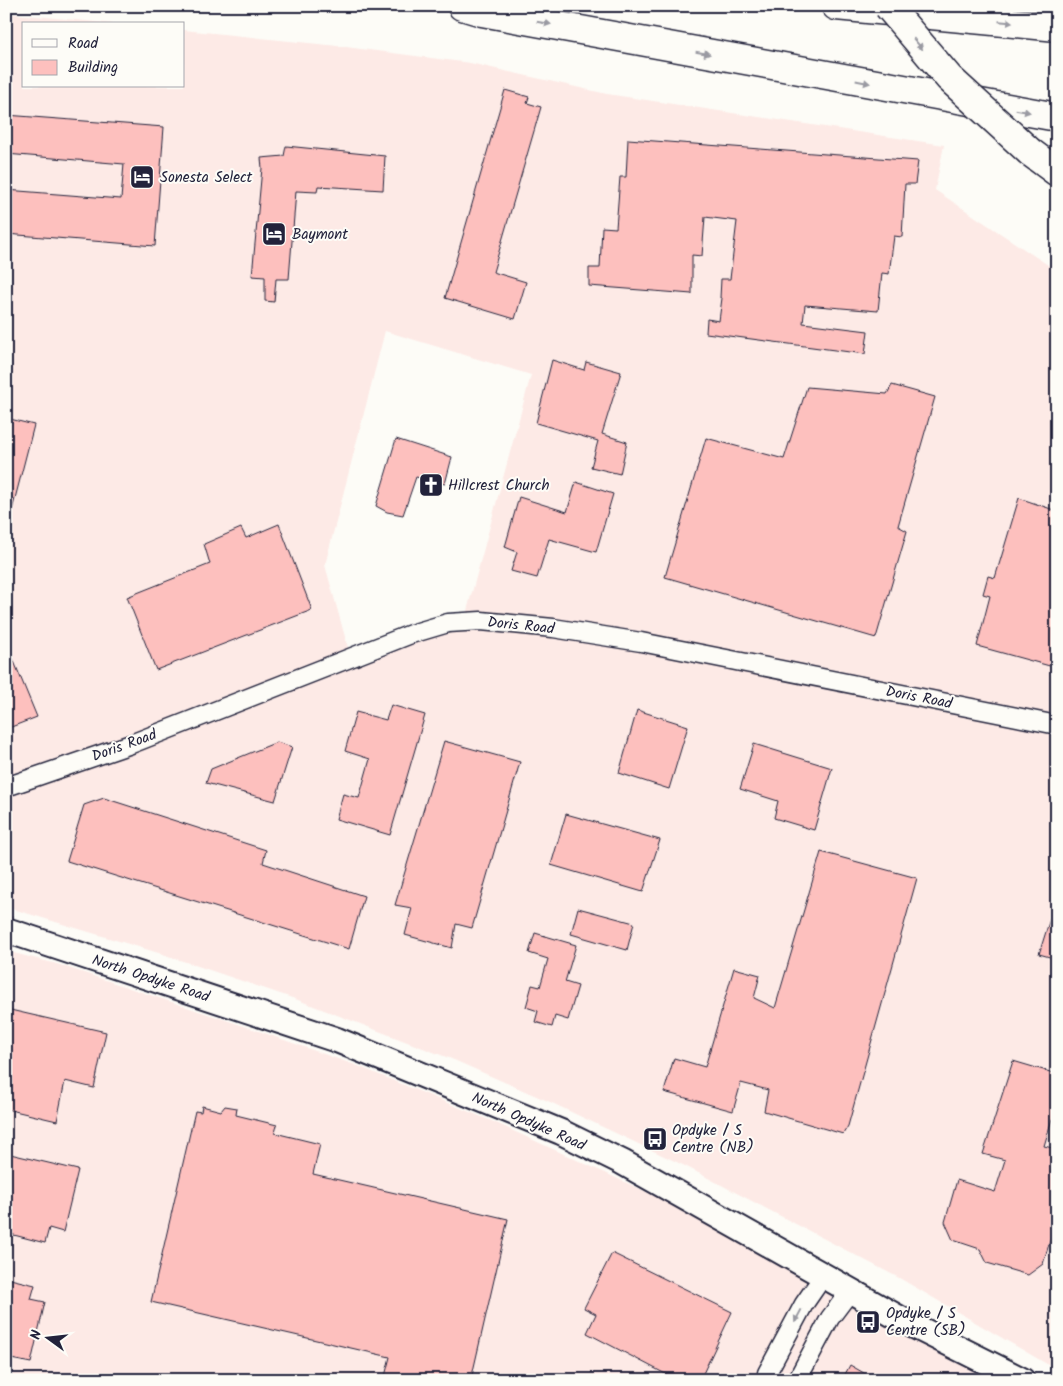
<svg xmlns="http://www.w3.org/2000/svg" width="1063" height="1386" font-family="Kalam,sans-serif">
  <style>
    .built { fill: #fdeae6; fill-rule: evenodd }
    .building { fill: #fdc0be; stroke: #22223b }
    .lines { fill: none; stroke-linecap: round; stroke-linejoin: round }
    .street-casing { stroke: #22223b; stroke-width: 21 }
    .secondary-casing { stroke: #22223b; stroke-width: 28 }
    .highway-casing { stroke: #22223b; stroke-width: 31 }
    .street { stroke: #fdfcf7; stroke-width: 18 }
    .secondary { stroke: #fdfcf7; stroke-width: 24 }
    .highway { stroke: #fdfcf7; stroke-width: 28 }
    .highway-bridge-casing { stroke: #22223b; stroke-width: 31; stroke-linecap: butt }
    .highway-bridge { stroke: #fdfcf7; stroke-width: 28 }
    .oneway { fill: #9a9aa2 }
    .labels { text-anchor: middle; stroke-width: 4; stroke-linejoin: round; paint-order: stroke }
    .poi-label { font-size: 15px; fill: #22223b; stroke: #fdfcf7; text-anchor: start }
    .street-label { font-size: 15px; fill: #22223b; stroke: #fdfcf7 }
  </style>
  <rect width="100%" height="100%" fill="#fdfcf7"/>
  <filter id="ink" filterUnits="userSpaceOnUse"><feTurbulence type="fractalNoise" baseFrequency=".02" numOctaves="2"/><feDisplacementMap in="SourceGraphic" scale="10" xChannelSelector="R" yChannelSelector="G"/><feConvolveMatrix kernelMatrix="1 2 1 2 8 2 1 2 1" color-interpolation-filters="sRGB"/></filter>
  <g filter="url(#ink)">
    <!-- built -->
    <path class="built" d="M6,13L116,24H24V86H184V30L338,46L470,63L607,94L944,145L935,190L1057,271V1370L901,1279L685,1166L550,1102L454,1060L298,1000L162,954L6,907ZM385,331L531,375L462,629L352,662L325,565Z
      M6,951L57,964L253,1029L358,1066L494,1122L660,1198L764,1251L990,1380H6Z"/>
    <!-- building -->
    <path class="building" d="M505,90L529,97L527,103L541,107L493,272L526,282L515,319L445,298Z
      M6,115L164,127L155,246L6,234V190L121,199L124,164L6,154Z
      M628,139L918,161L915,184H905L902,237L894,236L889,274L882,273L878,311L805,305L803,323L868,331L865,354L706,333L707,319L719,321L722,298H720L721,279H730L737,221L705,217L702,256L692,255V294L589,286V268H600L602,227L616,228L620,177H626Z
      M286,146L385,156L383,190L318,186L317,192L296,191L289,279H276L274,302L265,301V277L252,276L262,168L261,158L284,156Z
      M552,360L584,370L586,362L621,372L602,434L627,442L620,474L591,467L598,441L536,423Z
      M892,385L935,397L898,526L907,531L876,638L665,577L706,438L784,459L807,387L887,394Z
      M6,418L34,425L10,518L6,517Z
      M396,439L452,457L445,484L416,477L403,515L387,512L376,506Z
      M576,482L613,494L596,552L549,539L537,578L511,571L517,552L505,547L519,497L567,512Z
      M1019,498L1057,511V668L977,646L990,596L983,594L988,576L995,578Z
      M279,524L312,610L156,670L127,597L210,564L204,544L241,528L246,538Z
      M6,642L37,717L6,729Z
      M391,705L425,715L390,835L336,819L343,794L359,798L370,759L345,751L356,712L386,720Z
      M637,710L688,726L669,789L619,773Z
      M444,741L520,762L472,928L456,924L452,948L405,935L412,908L395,905Z
      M277,742L292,747L275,801L206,783L211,769Z
      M754,744L832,768L814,830L774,818L778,801L740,789Z
      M104,798L266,850L263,863L364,896L349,949L67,861L84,805Z
      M566,814L660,840L643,892L551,865Z
      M821,852L917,878L848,1126L843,1134L764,1111L768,1090L741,1083L733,1111L664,1092L674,1058L705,1067L734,968L760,975L754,998L775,1008Z
      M1054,906H1057V959L1039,954Z
      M578,908L634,923L627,950L571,934Z
      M535,933L576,945L565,982L578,986L568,1020L555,1016L552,1027L535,1022L538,1011L526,1007L532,985L540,987L548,959L529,953Z
      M6,1009L106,1032L94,1088L65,1081L57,1121L6,1109Z
      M1013,1061L1057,1074V1120L1052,1119L1044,1146L1057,1149V1218L1043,1264L1028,1275L987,1263L980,1249L953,1240L945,1222L957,1180L995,1192L1005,1160L983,1154Z
      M202,1106L221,1111L225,1106L237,1108L236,1115L277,1125L275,1133L320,1144L313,1174L508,1219L471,1380H384L390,1357L151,1302L195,1111L201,1112Z
      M6,1153L78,1170L63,1232L49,1228L45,1243L6,1233Z
      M612,1253L732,1312L700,1380H677L587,1333L596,1314L584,1308Z
      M6,1278L35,1285L31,1299L45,1302L31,1363L6,1358Z
      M850,1365L876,1380H842Z"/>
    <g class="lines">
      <defs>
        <path id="street" d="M6,787L131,744L411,634L448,623L481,621L553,628L641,642L1057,725
          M768,1380L767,1373L804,1304L824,1275
          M797,1380L830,1318L851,1290"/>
        <path id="secondary" d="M6,930L337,1040L561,1132L622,1162L906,1322L1022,1380"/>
        <path id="highway" d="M462,6L482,12L1057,117
          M836,6L1057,27
          M1030,152L1057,172"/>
      </defs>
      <!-- street casing -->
      <use href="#street" class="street-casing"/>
      <!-- secondary casing -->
      <use href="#secondary" class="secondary-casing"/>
      <!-- highway casing -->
      <use href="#highway" class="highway-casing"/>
      <!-- street -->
      <use href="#street" class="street"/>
      <!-- secondary -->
      <use href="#secondary" class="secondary"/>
      <!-- highway -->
      <use href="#highway" class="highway"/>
      <defs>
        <path id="highway-bridge" d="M888,6L949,78L1030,152"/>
      </defs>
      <!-- highway-bridge casing -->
      <use href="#highway-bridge" class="highway-bridge-casing"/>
      <!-- highway-bridge -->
      <use href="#highway-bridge" class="highway-bridge"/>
    </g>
    <!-- one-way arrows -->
    <defs><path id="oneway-solid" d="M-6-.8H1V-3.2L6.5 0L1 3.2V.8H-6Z" transform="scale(1.25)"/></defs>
    <g class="oneway">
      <use href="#oneway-solid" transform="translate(1006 22) rotate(5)"/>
      <use href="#oneway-solid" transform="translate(544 23) rotate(10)"/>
      <use href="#oneway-solid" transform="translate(918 44) rotate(50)"/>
      <use href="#oneway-solid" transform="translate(703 53) rotate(10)"/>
      <use href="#oneway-solid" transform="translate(863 82) rotate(11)"/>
      <use href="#oneway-solid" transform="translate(1023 111) rotate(10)"/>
      <use href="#oneway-solid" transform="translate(798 1316) rotate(118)"/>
    </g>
  </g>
  <!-- icons -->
  <defs>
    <symbol id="hotel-square" viewBox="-11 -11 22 22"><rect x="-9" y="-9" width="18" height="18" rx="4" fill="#22223b" stroke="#fdfcf7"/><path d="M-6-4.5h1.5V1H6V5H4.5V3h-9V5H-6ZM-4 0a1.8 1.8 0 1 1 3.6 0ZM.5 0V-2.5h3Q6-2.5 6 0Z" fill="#fff"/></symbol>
    <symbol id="church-square" viewBox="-11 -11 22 22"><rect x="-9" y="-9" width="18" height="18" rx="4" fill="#22223b" stroke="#fdfcf7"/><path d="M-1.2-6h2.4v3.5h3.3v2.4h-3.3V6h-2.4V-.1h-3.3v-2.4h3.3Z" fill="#fff"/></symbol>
    <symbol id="bus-square" viewBox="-11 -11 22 22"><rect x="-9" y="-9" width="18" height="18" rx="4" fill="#22223b" stroke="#fdfcf7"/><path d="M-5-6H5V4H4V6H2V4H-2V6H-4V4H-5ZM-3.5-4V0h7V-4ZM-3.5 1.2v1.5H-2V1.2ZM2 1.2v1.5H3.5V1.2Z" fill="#fff"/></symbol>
  </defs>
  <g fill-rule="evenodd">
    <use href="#hotel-square" x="128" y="163" width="28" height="28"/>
    <use href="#hotel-square" x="260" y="220" width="28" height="28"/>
    <use href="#church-square" x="417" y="471" width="28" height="28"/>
    <use href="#bus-square" x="641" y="1125" width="28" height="28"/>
    <use href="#bus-square" x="854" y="1308" width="28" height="28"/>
  </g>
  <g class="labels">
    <!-- poi labels -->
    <g class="poi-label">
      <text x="160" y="182">Sonesta Select</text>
      <text x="292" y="239">Baymont</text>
      <text x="448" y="490">Hillcrest Church</text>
      <text x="672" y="1135">Opdyke / S<tspan x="672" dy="17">Centre (NB)</tspan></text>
      <text x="886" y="1318">Opdyke / S<tspan x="886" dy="17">Centre (SB)</tspan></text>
    </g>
    <!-- street labels -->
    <g class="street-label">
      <text transform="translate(521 625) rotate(6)" y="5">Doris Road</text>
      <text transform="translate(919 697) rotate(11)" y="5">Doris Road</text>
      <text transform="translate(124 745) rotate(-20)" y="5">Doris Road</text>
      <text transform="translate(151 978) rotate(18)" y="5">North Opdyke Road</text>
      <text transform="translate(529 1121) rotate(24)" y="5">North Opdyke Road</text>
    </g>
  </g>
  <!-- margin -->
  <rect width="1063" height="1386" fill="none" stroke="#fdfcf7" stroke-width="25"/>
  <rect x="12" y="12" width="1038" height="1361" fill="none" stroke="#22223b" stroke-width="2" filter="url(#ink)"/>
  <!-- legend -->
  <rect x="22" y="22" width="162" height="65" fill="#fdfcf7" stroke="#a5a5ac"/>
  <rect x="32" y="39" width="25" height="8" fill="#fdfcf7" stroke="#a5a5ac"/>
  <text x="68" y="48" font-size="15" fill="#22223b">Road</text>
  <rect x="32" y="60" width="25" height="15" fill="#fdc0be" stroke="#a5a5ac"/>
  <text x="68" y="72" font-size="15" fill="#22223b">Building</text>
  <!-- north arrow -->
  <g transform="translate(48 1338) rotate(285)" stroke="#fdfcf7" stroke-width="4" paint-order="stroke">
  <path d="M0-4L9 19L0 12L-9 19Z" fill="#22223b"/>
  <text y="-8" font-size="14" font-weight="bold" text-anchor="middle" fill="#22223b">N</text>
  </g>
</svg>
